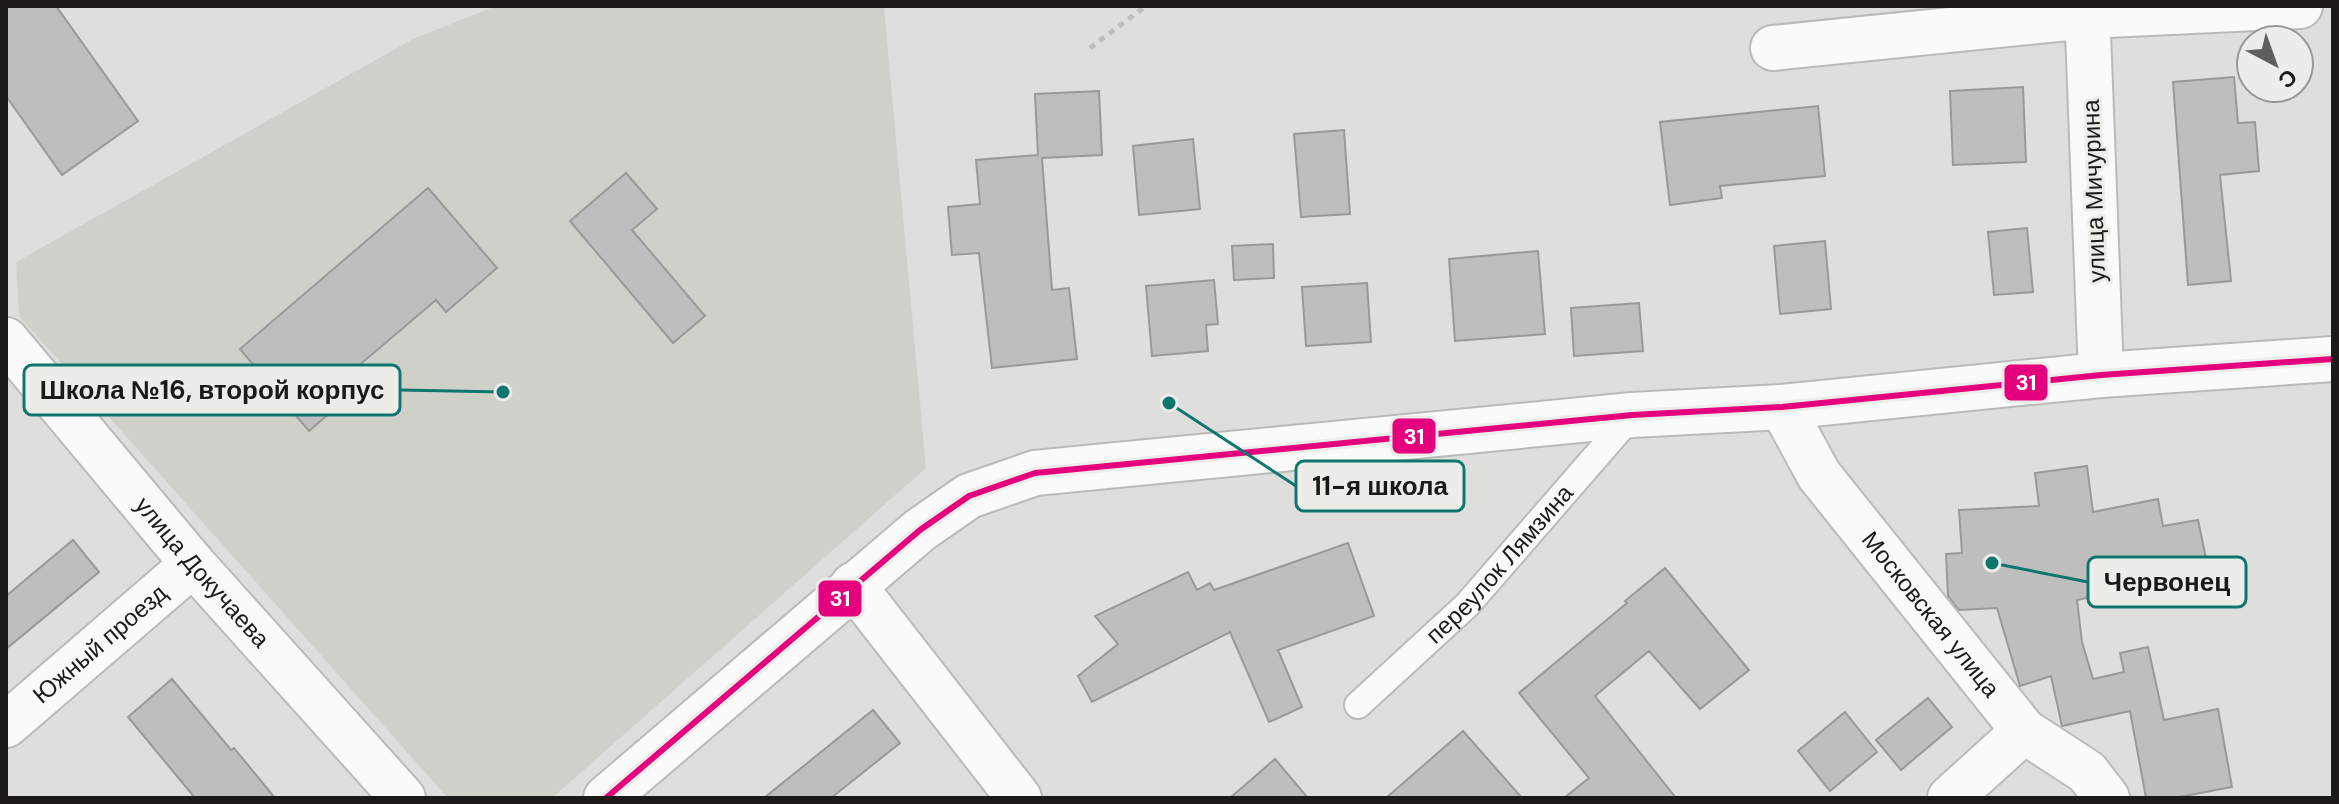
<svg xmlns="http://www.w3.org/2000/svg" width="2339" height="804" font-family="'DM Sans',sans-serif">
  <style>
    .built { fill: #d0d0cb }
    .building { fill: #bebebe; stroke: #999; stroke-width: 2 }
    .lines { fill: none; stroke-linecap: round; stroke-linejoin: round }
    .lane-casing { stroke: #babab9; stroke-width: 30 }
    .street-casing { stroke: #babab9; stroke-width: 48 }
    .secondary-casing { stroke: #babab9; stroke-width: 48 }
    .path { stroke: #bebebd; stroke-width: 5; stroke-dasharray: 6 6; stroke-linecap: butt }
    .lane { stroke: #fafafa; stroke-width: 26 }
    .street { stroke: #fafafa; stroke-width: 44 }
    .secondary { stroke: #fafafa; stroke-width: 44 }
    .bus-1-casing { stroke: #ecece9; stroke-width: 12 }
    .bus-1 { stroke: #e5007d; stroke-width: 6 }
    .labels { text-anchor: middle; stroke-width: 6; stroke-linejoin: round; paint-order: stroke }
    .street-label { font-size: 24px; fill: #1b1a19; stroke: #ecece9 }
    .leader { fill: none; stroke: #0f766e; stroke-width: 3 }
    .callout-dot { fill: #0f766e; stroke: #ecece9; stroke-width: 3 }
    .callout { fill: #ecece9; stroke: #0f766e; stroke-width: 3 }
    .callout-label { font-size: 26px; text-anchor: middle; font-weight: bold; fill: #1b1a19 }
    .line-badge { stroke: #ecece9; stroke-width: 3 }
    .badge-label { font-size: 22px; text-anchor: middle; font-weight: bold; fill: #fff }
  </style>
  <rect width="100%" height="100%" fill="#dededd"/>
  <!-- built -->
  <path class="built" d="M496,6L884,7L926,468L552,798H448L19,316L16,262L413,39Z"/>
  <!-- building -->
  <path class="building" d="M6,6H56L138,121L62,175L6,96Z
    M2234,77L2238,123L2255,122L2259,171L2220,175L2231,281L2188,285L2173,82Z
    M2023,87L2026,162L1953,165L1950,91Z
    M1099,91L1102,155L1042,158L1052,290L1069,288L1077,359L992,368L979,253L952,255L948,207L980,204L976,160L1038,155L1035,94Z
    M1818,106L1825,176L1720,186L1722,198L1670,205L1660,122Z
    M1344,130L1350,214L1301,217L1294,134Z
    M1193,139L1200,209L1139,215L1133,146Z
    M626,173L657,209L632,230L705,316L673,343L570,221Z
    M428,188L497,268L446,312L436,300L350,373L361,386L309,431L240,349Z
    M2027,228L2033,292L1994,295L1988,232Z
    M1825,241L1831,309L1780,314L1774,246Z
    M1273,244L1274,278L1234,280L1232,246Z
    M1538,251L1545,334L1455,341L1449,259Z
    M1214,280L1218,324L1206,325L1208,351L1152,356L1146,286Z
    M1367,283L1371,342L1306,346L1302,287Z
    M1639,303L1643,351L1574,356L1571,308Z
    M2087,466L2093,512L2158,499L2163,526L2198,520L2209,573L2077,600L2082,642L2093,679L2124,672L2120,653L2148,647L2164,720L2218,709L2232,787L2174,798H2146L2130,711L2062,726L2051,676L2020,686L1997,608L1959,610L1948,596L1946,554L1962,553L1959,510L2039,506L2035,473Z
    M73,540L99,572L6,649V596Z
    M1348,543L1374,616L1278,650L1302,707L1269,722L1230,632L1092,702L1078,676L1118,644L1095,616L1188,572L1197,590L1210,583L1214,590Z
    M1665,568L1749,670L1700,709L1649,651L1595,696L1676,798H1564L1589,778L1519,693L1627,603L1625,601Z
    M172,679L231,750L234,748L275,798H195L128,717Z
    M1928,698L1952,727L1901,770L1876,740Z
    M873,710L900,743L831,798H764Z
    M1845,712L1877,752L1830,791L1798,751Z
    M1463,731L1522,798H1386Z
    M1275,759L1308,798H1230Z"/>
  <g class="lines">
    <defs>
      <g id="lane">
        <path id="s1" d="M1358,705L1467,605L1632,415"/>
      </g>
      <g id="street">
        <path d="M1773,48L2087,16L2300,6"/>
        <path id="s2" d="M6,340L193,564L403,798"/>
        <path d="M2101,375L2333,359"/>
        <path id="s3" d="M1782,407L1819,475L2024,731L2087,772L2107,798"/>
        <path d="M853,585L1019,798"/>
        <path id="s4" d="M6,725L193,564"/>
        <path d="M1950,798L2024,731"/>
      </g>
      <path id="secondary" d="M606,798L920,530L969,496L1035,473L1632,415L1782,407L2101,375L2087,6"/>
    </defs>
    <!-- lane casing -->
    <use href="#lane" class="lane-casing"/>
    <!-- street casing -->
    <use href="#street" class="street-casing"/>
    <!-- secondary casing -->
    <use href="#secondary" class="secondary-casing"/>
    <!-- path -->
    <path class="path" d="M1090,48L1146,6"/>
    <!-- lane -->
    <use href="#lane" class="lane"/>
    <!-- street -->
    <use href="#street" class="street"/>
    <!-- secondary -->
    <use href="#secondary" class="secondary"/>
    <defs>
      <path id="bus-1" d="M606,798L920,530L969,496L1035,473L1632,415L1782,407L2101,375L2333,359"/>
    </defs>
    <!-- bus-1 casing -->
    <use href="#bus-1" class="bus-1-casing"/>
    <!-- bus-1 -->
    <use href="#bus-1" class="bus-1"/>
  </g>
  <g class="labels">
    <!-- street labels -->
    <g class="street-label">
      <text transform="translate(2094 191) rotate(-92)" y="8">улица Мичурина</text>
      <text dy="8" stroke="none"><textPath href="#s1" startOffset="200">переулок Лямзина</textPath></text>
      <text dy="8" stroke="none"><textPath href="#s2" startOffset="304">улица Докучаева</textPath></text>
      <text dy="8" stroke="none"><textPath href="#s3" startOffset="256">Московская улица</textPath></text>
      <text dy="8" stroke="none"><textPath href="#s4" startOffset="124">Южный проезд</textPath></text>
    </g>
  </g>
  <!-- callouts -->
  <path class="leader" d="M503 392L400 390M1169 403L1296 486M1992 563L2088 582"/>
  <g class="callout-dot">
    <circle cx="503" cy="392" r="8"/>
    <circle cx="1169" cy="403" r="8"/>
    <circle cx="1992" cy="563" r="8"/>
  </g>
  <g class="callout">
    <rect x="24" y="365" width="376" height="50" rx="8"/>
    <rect x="1296" y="461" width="168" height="50" rx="8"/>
    <rect x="2088" y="557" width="158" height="50" rx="8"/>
  </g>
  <g class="callout-label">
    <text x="212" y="399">Школа №16, второй корпус</text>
    <text x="1380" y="495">11-я школа</text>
    <text x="2167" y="591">Червонец</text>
  </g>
  <g class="line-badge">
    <rect x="2003" y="363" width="46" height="39" rx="8" fill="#e5007d"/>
    <rect x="1391" y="417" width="46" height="38" rx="8" fill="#e5007d"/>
    <rect x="817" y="579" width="46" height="39" rx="8" fill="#e5007d"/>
  </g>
  <g class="badge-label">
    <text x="2026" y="390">31</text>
    <text x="1414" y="444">31</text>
    <text x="840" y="606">31</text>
  </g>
  <!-- border -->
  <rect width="2339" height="804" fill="none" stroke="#1b1a19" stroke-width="16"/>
  <!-- north arrow -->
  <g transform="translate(2275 64) rotate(139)"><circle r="38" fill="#ecece9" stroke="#989896" stroke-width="2"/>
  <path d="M0-6L14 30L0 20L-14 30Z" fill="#5f5f5e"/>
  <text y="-12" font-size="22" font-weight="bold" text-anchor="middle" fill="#1b1a19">С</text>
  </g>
</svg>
